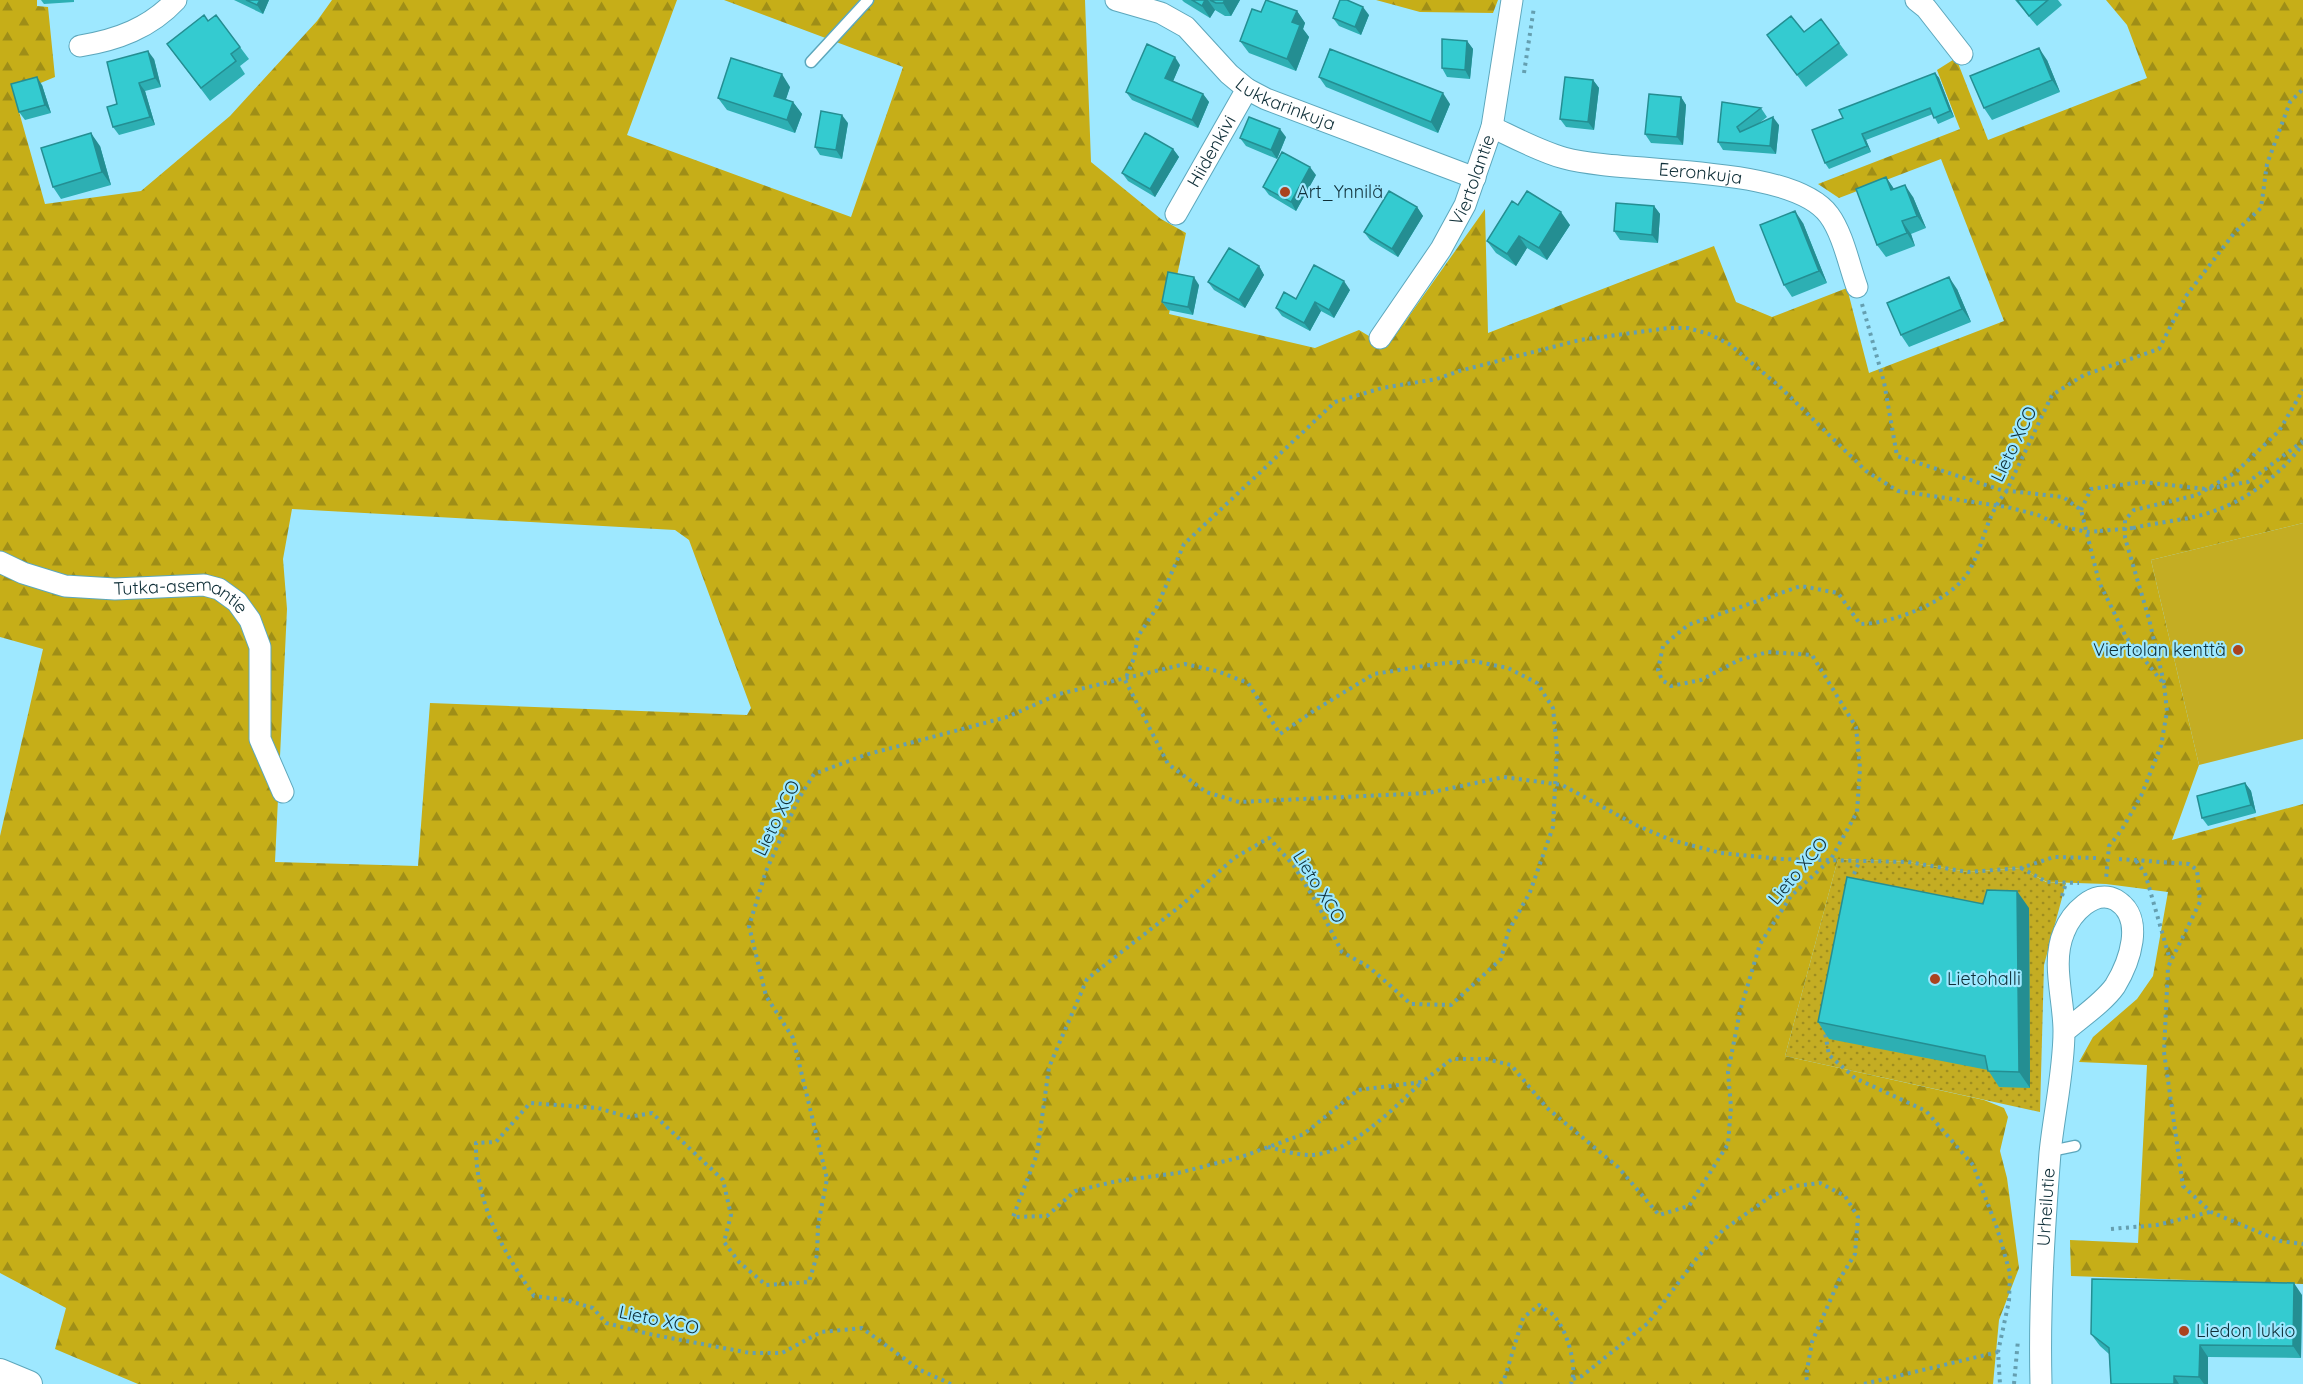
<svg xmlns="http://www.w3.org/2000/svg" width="2303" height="1384" font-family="Quicksand,sans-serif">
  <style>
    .grass { fill: url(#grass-dots) }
    .forest { fill: url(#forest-firs); fill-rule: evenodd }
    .garden { fill: #c4ad23 }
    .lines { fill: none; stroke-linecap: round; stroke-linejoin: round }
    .service-casing { stroke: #5da7bc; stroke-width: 13 }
    .minor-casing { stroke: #5da7bc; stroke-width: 23 }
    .tertiary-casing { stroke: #5da7bc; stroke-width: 28 }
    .path { stroke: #659fb0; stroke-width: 4; stroke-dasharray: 3 4.5; stroke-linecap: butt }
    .service { stroke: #fff; stroke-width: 10 }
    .minor { stroke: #fff; stroke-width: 21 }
    .tertiary { stroke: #fff; stroke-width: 26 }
    .path-bridge { stroke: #659fb0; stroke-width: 4; stroke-dasharray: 3 4.5; stroke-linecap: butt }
    .wall { fill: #2dafb3 }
    .shaded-wall { fill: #248e92 }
    .building { fill: #34cbd0; stroke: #248e92; stroke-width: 1.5 }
    .poi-dot { fill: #aa431f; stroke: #9ee8ff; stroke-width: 2 }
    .labels { text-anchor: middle; stroke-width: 4.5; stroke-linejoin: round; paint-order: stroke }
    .street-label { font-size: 18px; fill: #0f2f38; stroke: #9ee8ff }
    .poi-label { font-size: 18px; fill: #0f2f38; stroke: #9ee8ff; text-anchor: start }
  </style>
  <defs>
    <pattern id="grass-dots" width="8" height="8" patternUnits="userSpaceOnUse" patternTransform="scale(1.5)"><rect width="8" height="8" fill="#c4ad23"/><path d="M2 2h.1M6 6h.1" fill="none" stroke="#9e8d1f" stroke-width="1.8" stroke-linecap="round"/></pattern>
    <pattern id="forest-firs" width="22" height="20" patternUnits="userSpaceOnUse" patternTransform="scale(1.5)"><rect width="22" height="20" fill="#c6ae18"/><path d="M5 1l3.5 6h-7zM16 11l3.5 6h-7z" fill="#9f8e17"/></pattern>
  </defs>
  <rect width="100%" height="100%" fill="#9ee8ff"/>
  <!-- grass -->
  <path class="grass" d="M1838,859L1908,862L1968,872L2021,868L2046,882L2066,883L2044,965L2040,1112L1785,1056Z"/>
  <!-- forest -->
  <path class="forest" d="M0,0H37V6L48,7L55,77L14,94L45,204L141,191L230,116L317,21L332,0H677L627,135L851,217L903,67L724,0H1085L1091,162L1161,219L1186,233L1169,314L1315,348L1359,330L1387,347L1485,209L1488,333L1714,246L1736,302L1772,317L1847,288L1869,373L2004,321L1941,159L1839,198L1818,184L1960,129L1937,70L1956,58L1988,140L2147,78L2127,25L2106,0H2303V523L2151,560L2199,765L2172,840L2303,804V1284L2071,1276L2070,1240L2138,1243L2147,1065L2079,1062L2093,1037L2137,999L2153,976L2168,892L2106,884L2047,882L2020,868L1968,872L1908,862L1838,859L1785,1056L1984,1100L2004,1108L2008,1117L2000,1151L2007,1178L2019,1268L1999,1320L1993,1384H138L55,1349L66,1308L0,1273V836L43,649L0,637ZM292,509L675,530L689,540L751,708L747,715L430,703L418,866L275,862L287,609L283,559Z
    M1376,0H1498L1493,13L1420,12Z"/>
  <!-- garden -->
  <path class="garden" d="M2303,523V739L2199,765L2151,560Z"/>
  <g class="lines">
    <defs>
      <path id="service" d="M811,62L868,0
        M2051,1151L2075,1146"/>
      <g id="minor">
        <path id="s1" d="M1116,0L1161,13L1186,27L1229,74L1247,89L1266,99L1475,178"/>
        <path d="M1916,0L1926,8L1962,54"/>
        <path d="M80,46C117,40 150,28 176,0"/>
        <path id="s2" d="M1492,127C1515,138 1539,151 1564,158C1624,175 1791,163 1829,215C1843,234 1849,265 1857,287"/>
        <path id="s3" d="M1176,214L1247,89"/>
        <path id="s4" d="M1380,338L1441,249L1465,205L1492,127L1512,0"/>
        <path id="s5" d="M0,562L23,573L65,586L115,589L204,585L219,589L237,602L250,620L260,647V739L283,792"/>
        <path id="s6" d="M2041,1384C2039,1306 2044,1230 2050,1153C2054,1113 2064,1071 2064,1031C2064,999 2051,962 2064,932C2071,914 2094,888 2116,900C2146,918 2129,963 2115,986C2103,1003 2080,1018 2064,1032"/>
      </g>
      <path id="tertiary" d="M0,1372L29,1384"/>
    </defs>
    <!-- service casing -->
    <use href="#service" class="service-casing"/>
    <!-- minor casing -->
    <use href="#minor" class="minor-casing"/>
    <!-- tertiary casing -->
    <use href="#tertiary" class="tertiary-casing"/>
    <!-- path -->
    <path class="path" d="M1524,73L1534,7
      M1862,304L1884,382L1897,456L2001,490L2063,497L2081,510L2099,582L2126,637L2164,684L2167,711L2161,746L2141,796L2121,831L2109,846L2106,879
      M2081,510L2091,489L2142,482L2206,489L2248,482L2303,441
      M2133,528C2154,523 2177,521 2198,516C2241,505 2277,479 2303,444
      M2164,683L2149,619L2125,538V520L2134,510L2197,495L2236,472L2279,431L2303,390
      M2096,858L2054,857L2021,868L1968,872L1908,862L1781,859L1721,853L1671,840L1638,826L1562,785L1504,777L1428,793L1239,802L1206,792L1168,764L1125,680L1134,658L1138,636L1156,609L1184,544L1335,402L1382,388L1437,379L1459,371L1580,340L1669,328H1688L1709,334L1729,344L1779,386L1866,471L1898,491L2007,507L2038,515L2063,527L2088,532L2100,531
      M2119,859L2189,864L2197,870L2200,902L2168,967L2164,1052L2183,1186L2211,1212L2280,1241L2303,1244
      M2136,861L2145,873L2170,960
      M2021,868L2047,882L2079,883
      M1851,881L1860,860
      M2062,896L2066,883
      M1824,1027L1829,1055L1855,1078L1926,1111L1973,1165L1997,1228L2010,1273L2009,1301L1998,1352L2000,1384
      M1268,1147C1281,1150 1296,1155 1309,1155C1350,1155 1393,1108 1421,1083
      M2111,1229L2157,1225L2210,1212
      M1573,1379L1582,1376L1648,1323L1697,1258L1723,1230L1770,1197L1795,1186L1820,1183L1845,1196L1858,1217L1855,1254L1839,1280L1812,1342L1806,1376L1808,1384
      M951,1384L920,1370L862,1328L821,1332L782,1353H750L649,1334L606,1323L593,1308L566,1300L534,1296C501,1248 475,1202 476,1143L496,1142L530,1103L598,1108L628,1117L652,1113L723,1180L731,1215L724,1242L739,1262L766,1285L809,1282L817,1255L818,1225L827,1179L793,1038L766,996L749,926L766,871L798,800L814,774L865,755L1007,717L1059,694L1185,664L1217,671L1248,683L1280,734L1315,710L1374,674L1436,664L1473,661L1508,668L1537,683L1553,708L1557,750L1553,827L1530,892L1508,932L1501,959L1451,1005L1411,1004L1369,967L1342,952L1318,905L1294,866L1269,838L1234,858L1183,904L1087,979L1049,1067L1037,1154L1013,1217L1047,1216L1075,1191L1117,1181L1178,1173L1241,1157L1304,1134L1358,1090L1422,1082L1452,1059H1486L1511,1065L1547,1108L1618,1167L1659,1215L1689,1206L1728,1144L1731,1107L1728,1072L1740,1011L1760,944L1791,896L1831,859L1857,812L1860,768L1856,727L1812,655L1768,652L1739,660L1701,680L1671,686L1662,680L1658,670L1663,646L1688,625L1801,586L1838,593L1860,624C1892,624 1952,601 1969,571C1984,545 1986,515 2006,492L2052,395L2084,375L2159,349L2186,296L2235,232L2261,208L2267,164L2290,102L2303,89
      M1500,1384L1504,1380L1523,1318L1539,1305C1544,1309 1551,1312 1554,1316C1567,1330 1578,1367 1571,1384
      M1864,1384L1998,1352
      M2014,1384L2018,1340"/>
    <!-- service -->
    <use href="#service" class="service"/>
    <!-- minor -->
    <use href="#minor" class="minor"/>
    <!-- tertiary -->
    <use href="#tertiary" class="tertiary"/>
    <!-- path-bridge -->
    <path class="path-bridge" d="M2100,531L2133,528"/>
  </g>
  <!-- wall -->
  <path class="wall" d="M41,0H74V2L44,4Z
    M234,0H269L263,14Z
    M1182,0H1240L1231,16H1225L1215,10L1210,18L1184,2Z
    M2015,0H2058L2062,5L2037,26Z
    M1297,11L1305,23L1303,29L1309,37L1296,71L1249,53L1240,41L1261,12Z
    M1369,15L1361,35L1339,26L1333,18Z
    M1804,32L1839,43L1848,55L1806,87L1767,35Z
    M1467,41L1473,49L1470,79L1447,77L1442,68Z
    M167,44L240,47L249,59L240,66L245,74L210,101Z
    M154,59L161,87L145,91L155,125L119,135L113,127L117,104Z
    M2047,60L2060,92L1992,120L1984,108Z
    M1180,65L1173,81L1203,94L1209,102L1198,128L1132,100L1126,92Z
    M1935,73L1939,78L1954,117L1938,124L1933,114L1866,140L1871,152L1829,169L1825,163L1843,118Z
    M1319,77L1450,104L1438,133L1326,87Z
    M1593,80L1599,88L1594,130L1566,127L1560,119Z
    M42,85L51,113L25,120L19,112Z
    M790,87L786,99L793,102L802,114L795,133L727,110L718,98Z
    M1681,97L1686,105L1683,145L1651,143L1645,134Z
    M1761,108L1767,117L1758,124L1779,125L1776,154L1723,150L1718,142Z
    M848,123L842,159L820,155L815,147Z
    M1286,137L1277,159L1246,146L1240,138Z
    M100,146L111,185L61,199L53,187Z
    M1173,149L1179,157L1155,197L1128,181L1122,173Z
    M1316,175L1296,211L1269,195L1263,187Z
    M1886,177L1894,189L1913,197L1926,228L1911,234L1915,246L1886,257L1877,245Z
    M1518,205L1570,225L1547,260L1527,248L1516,266L1496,253L1487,241Z
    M1654,206L1660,214L1658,243L1620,240L1614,231Z
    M1417,207L1423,216L1398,257L1370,240L1364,232Z
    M1803,223L1827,283L1792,297L1784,285Z
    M1259,266L1264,275L1245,308L1214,290L1208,282Z
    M1199,285L1193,315L1168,310L1162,302Z
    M1957,289L1971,322L1909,347L1901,335Z
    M1350,290L1334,318L1321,311L1310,331L1282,316L1276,308L1296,299Z
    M2245,783L2251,791L2256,813L2208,826L2202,818Z
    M1983,904L2029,908L2030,1088L1999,1087L1988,1070L1829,1039L1818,1022Z
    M2302,1295L2301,1358L2208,1357V1384H2111L2109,1354L2100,1346L2091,1334Z"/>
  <!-- shaded-wall -->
  <path class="shaded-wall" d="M260,0H269L263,14L257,5Z
    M1205,0H1208L1215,10L1210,18L1202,6Z
    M1225,0H1240L1231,16L1223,3Z
    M1363,7L1369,15L1361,35L1355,27Z
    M1297,11L1305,23L1303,29L1309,37L1296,71L1287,59L1292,22Z
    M1467,41L1473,49L1470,79L1465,70Z
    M2039,48L2047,60L2060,92L2052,80Z
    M148,51L154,59L161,87L155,78Z
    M1175,57L1180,65L1171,86L1165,78Z
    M1935,73L1939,78L1954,117L1950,111Z
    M782,74L790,87L783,108L774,96Z
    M37,77L42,85L51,113L45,105Z
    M1593,80L1599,88L1594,130L1588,122Z
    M139,83L145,91L155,125L150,117Z
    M1443,93L1450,104L1438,133L1431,122Z
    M1203,94L1209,102L1198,128L1192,120Z
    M1681,97L1686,105L1683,145L1677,137Z
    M793,102L802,114L795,133L787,120Z
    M842,115L848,123L842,159L836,150Z
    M1773,117L1779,125L1776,154L1770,146Z
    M1280,129L1286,137L1277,159L1271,150Z
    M91,133L100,146L111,185L102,172Z
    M1862,134L1866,140L1871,152L1867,146Z
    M1173,149L1179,157L1155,197L1150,189Z
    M1310,167L1316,175L1296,211L1291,202Z
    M1886,177L1894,189L1891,190Z
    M1905,185L1913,197L1926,228L1917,216Z
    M1654,206L1660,214L1658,243L1652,235Z
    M1417,207L1423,216L1398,257L1392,249Z
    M1795,211L1803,223L1827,283L1819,271Z
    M1561,212L1570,225L1547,260L1539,248Z
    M1902,221L1911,234L1915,246L1907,233Z
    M1519,236L1527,248L1516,266L1507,254Z
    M1259,266L1264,275L1245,308L1239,300Z
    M1194,277L1199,285L1193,315L1188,307Z
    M1949,277L1957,289L1971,322L1962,309Z
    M1344,281L1350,290L1334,318L1329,310Z
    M1315,302L1321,311L1310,331L1304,323Z
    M2245,783L2251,791L2256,813L2251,805Z
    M2017,891L2029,908L2030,1088L2019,1072Z
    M2294,1283L2302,1295L2301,1358L2293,1346Z
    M2200,1345L2208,1357V1384H2204L2199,1377Z
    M2174,1376L2179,1384H2174Z"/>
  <!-- building -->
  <path class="building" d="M246,0H260L257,5Z
    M1192,0H1205L1202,6Z
    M1210,0H1225L1223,3H1216Z
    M1266,0L1297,11L1292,22L1300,25L1287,59L1240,41L1252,9L1261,12Z
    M1340,0H1347L1363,7L1355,27L1333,18Z
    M2017,0H2048L2029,16Z
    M204,15L208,21L216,15L240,47L231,54L236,61L201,88L167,44Z
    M1791,16L1804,32L1821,19L1839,43L1797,75L1767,35Z
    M1442,39L1467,41L1465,70L1442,68Z
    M1147,44L1175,57L1165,78L1203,94L1192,120L1126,92Z
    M2039,48L2052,80L1984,108L1970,76Z
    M1330,49L1443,93L1431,122L1319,77Z
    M148,51L155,78L139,83L150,117L113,127L107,107L117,104L107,62Z
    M731,58L782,74L774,96L793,102L787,120L718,98Z
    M1935,73L1950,111L1934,118L1930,108L1862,134L1867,146L1825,163L1812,130L1843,118L1839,110Z
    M37,77L45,105L19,112L11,84Z
    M1565,77L1593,80L1588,122L1560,119Z
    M1649,94L1681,97L1677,137L1645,134Z
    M1722,102L1761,108L1737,127L1740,132L1773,117L1770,146L1718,142Z
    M821,111L842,115L836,150L815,147Z
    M1249,117L1280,129L1271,150L1240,138Z
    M91,133L102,172L53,187L41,148Z
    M1145,133L1173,149L1150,189L1122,173Z
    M1282,152L1310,167L1291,202L1263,187Z
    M1886,177L1891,190L1905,185L1917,216L1902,221L1907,233L1877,245L1856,189Z
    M1389,191L1417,207L1392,249L1364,232Z
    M1527,191L1561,212L1539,248L1519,236L1507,254L1487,241L1512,201L1518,205Z
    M1616,203L1654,206L1652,235L1614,231Z
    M1795,211L1819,271L1784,285L1760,225Z
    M1229,248L1259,266L1239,300L1208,282Z
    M1314,265L1344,281L1329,310L1315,302L1304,323L1276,308L1284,292L1296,299Z
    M1168,272L1194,277L1188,307L1162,302Z
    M1949,277L1962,309L1901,335L1887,303Z
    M2245,783L2251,805L2202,818L2197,796Z
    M1847,877L1983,904L1987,890L2017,891L2019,1072L1988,1071L1985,1056L1818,1022Z
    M2092,1279L2294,1283L2293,1346L2200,1345L2199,1377L2174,1376V1384H2111L2109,1348L2091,1334Z"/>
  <!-- markers -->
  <g class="poi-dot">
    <circle cx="1285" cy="192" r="6"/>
    <circle cx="2238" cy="650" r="6"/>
    <circle cx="1935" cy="979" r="6"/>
    <circle cx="2184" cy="1331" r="6"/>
  </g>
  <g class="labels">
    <!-- street labels -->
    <g class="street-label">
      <text dy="6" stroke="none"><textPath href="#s1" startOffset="204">Lukkarinkuja</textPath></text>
      <text dy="6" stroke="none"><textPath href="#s3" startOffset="72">Hiidenkivi</textPath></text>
      <text dy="6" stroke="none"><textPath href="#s2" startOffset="216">Eeronkuja</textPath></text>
      <text dy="6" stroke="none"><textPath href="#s4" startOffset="184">Viertolantie</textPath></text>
      <text transform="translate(2014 444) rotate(-64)" y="6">Lieto XCO</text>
      <text dy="6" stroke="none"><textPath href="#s5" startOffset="188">Tutka-asemantie</textPath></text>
      <text transform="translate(777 818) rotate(-64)" y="6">Lieto XCO</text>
      <text transform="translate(1798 871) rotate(-50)" y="6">Lieto XCO</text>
      <text transform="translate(1319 887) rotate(58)" y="6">Lieto XCO</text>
      <text dy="6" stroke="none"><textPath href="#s6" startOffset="177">Urheilutie</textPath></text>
      <text transform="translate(659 1320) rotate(12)" y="6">Lieto XCO</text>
    </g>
    <!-- poi labels -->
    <g class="poi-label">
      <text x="1297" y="198">Art_Ynnilä</text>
      <text x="2226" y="656" text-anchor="end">Viertolan kenttä</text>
      <text x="1947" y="985">Lietohalli</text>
      <text x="2196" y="1337">Liedon lukio</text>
    </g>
  </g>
</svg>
